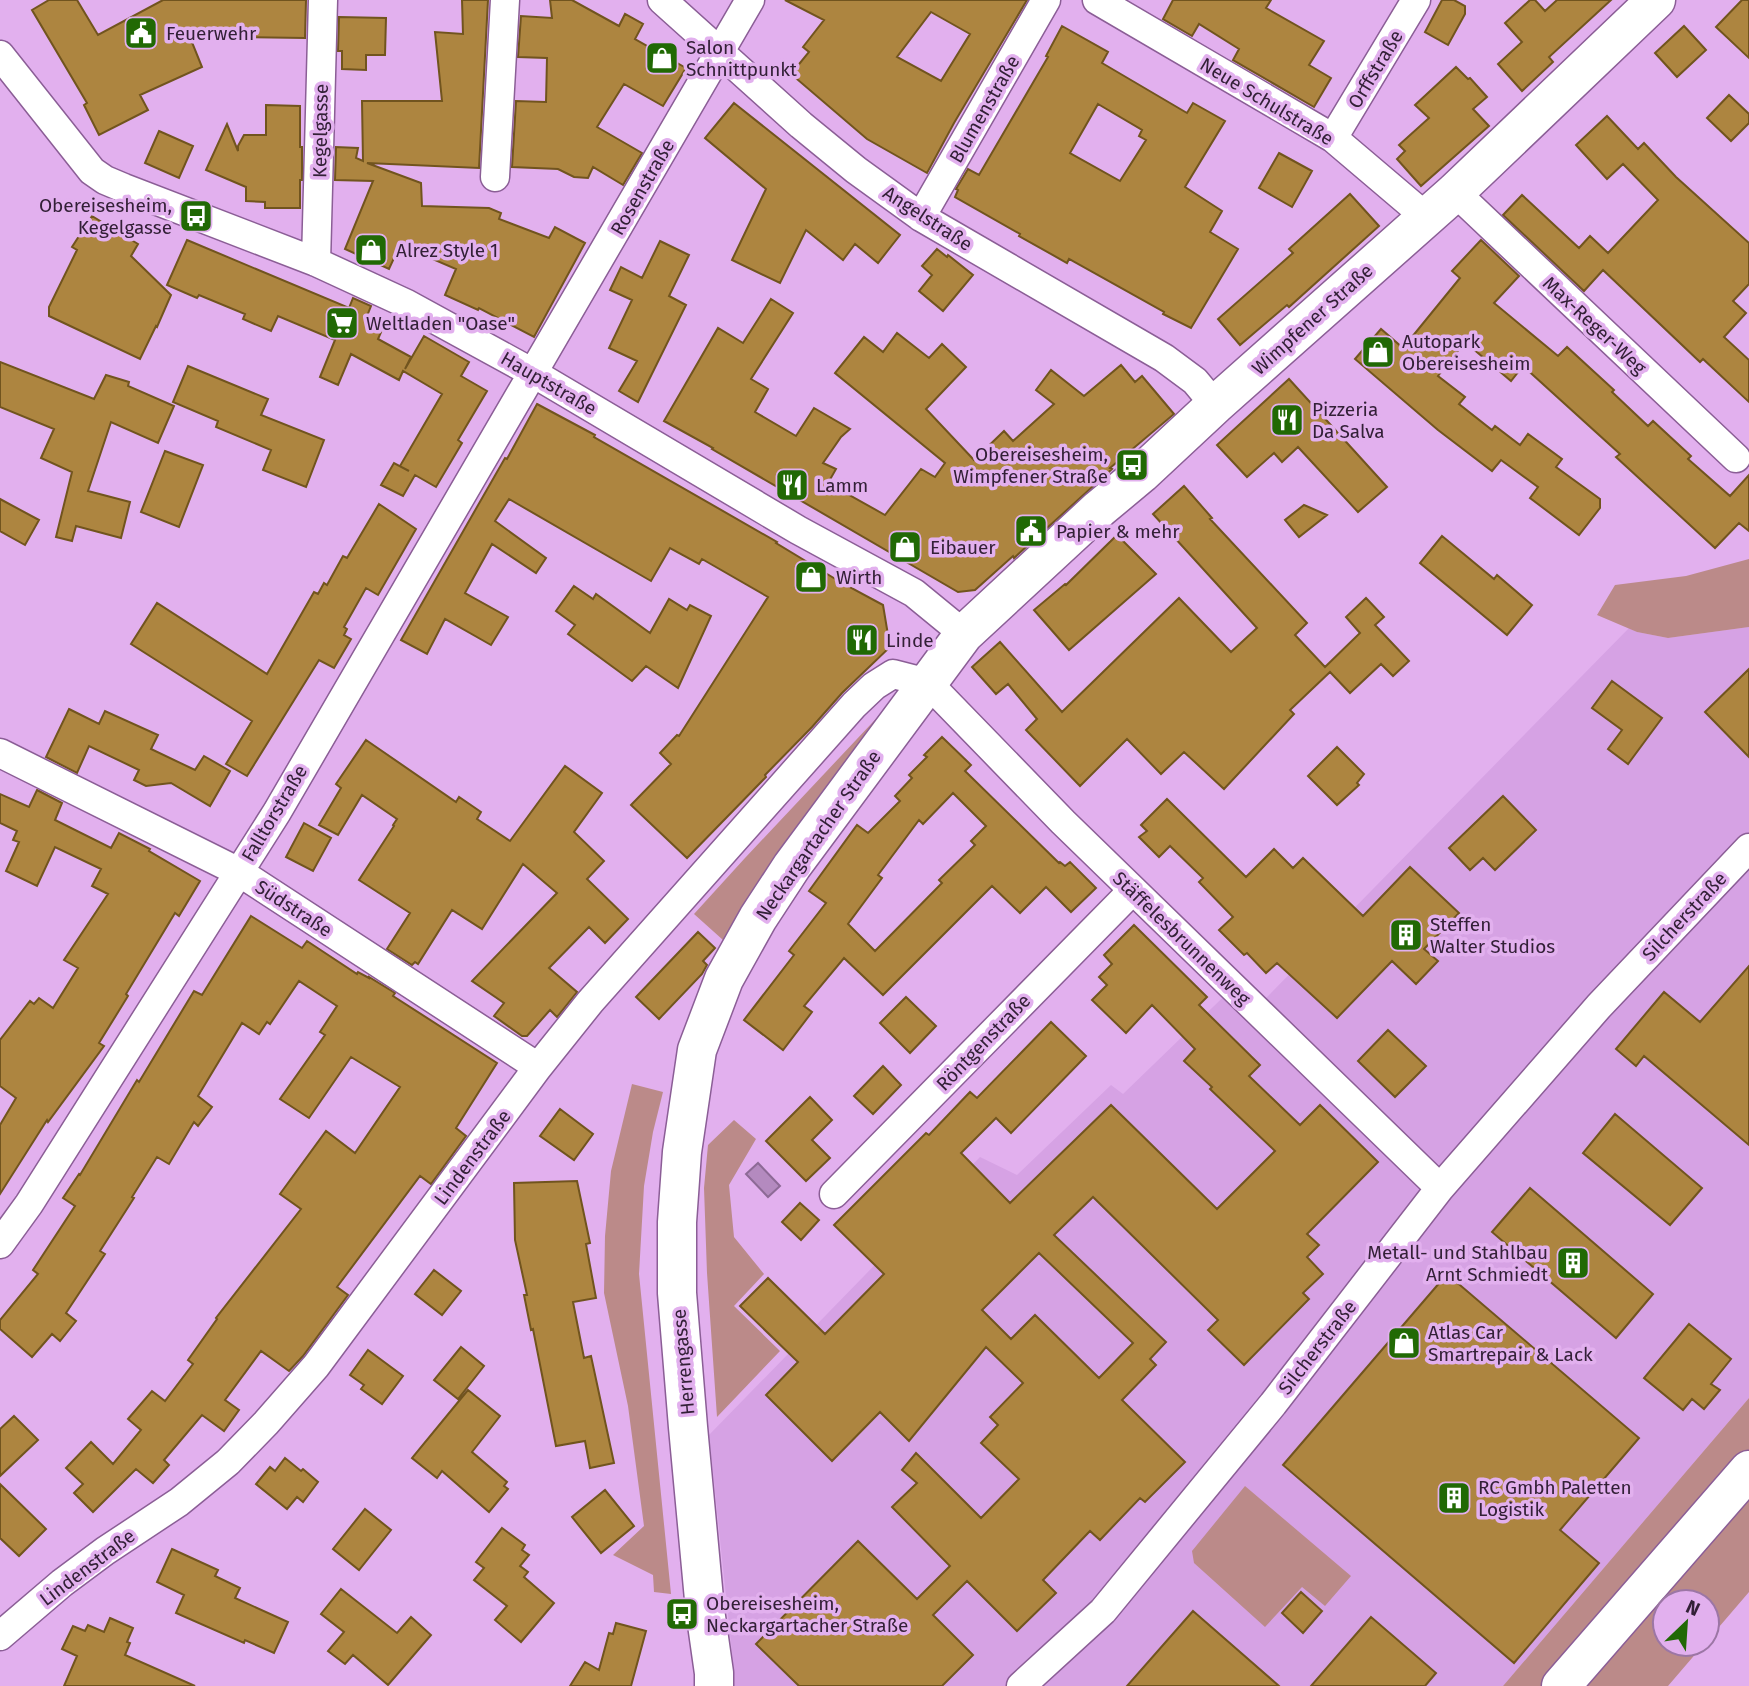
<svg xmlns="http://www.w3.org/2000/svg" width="1749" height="1686" font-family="'Fira Sans',sans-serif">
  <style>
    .built { fill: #d6a2e4 }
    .green { fill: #bb8a89 }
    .water { fill: #b48abf; stroke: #8d6a96; stroke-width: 2 }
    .building { fill: #ad8540; stroke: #71541e; stroke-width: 2; fill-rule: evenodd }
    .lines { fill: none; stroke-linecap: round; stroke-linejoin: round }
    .street-casing { stroke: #8b5e96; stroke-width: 31 }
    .secondary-casing { stroke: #8b5e96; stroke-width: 41 }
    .street { stroke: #fff; stroke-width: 28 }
    .secondary { stroke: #fff; stroke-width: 38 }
    .labels { text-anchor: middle; stroke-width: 7; stroke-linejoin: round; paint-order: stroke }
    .poi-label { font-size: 19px; fill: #332037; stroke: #e2b0ee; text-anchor: start }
    .street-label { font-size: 19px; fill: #332037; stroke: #e2b0ee }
  </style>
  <rect width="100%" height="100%" fill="#e2b0ee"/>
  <!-- built -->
  <path class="built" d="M1749,627V1398L1503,1686H725L734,1672L709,1435L980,1157L1017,1175L1111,1085L1123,1094L1244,977L1266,998L1629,628L1637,632L1668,638Z"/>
  <!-- green -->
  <path class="green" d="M1749,559V627L1668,638L1637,632L1597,615L1615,585L1686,576Z
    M888,706L772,868L723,940L694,914L745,858Z
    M632,1084L663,1092L653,1132L644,1186L639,1274L671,1594L654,1592L653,1575L613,1555L644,1526L628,1406L604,1293L605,1236L611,1171Z
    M734,1120L756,1139L729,1185L734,1237L764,1274L734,1306L780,1351L717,1417L707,1273L704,1188L708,1145Z
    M1749,1398V1592L1707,1641V1602H1665V1644H1704L1668,1686H1503Z
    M1245,1486L1351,1576L1325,1606L1302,1587L1265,1627L1194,1563L1192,1551Z"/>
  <!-- water -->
  <path class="water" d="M758,1163L780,1186L768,1197L746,1174Z"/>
  <!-- building -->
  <path class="building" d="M49,0H77L98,35L163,0H306L305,38L239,37V32L189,35L202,67L140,95L148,110L99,135L84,105L87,103L32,10Z
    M462,0H488L479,168L367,163L421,183L422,206L489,208L501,213L499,219L549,238L555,227L585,243L534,337L479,308L478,310L445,295L456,269L400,245L389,269L345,249L373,181L335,180L336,147L358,148L356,158L363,161L362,101H442L435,32L463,34Z
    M550,0H572L619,26L625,14L643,24L635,39L686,68L663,106L624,84L597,127L642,153L623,185L593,167L588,178L574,177L558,169L512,167L516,101L546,102L547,58L518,57L521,16L552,18Z
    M785,0H1027L954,123L927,173L867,139L791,74L809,52L803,47L824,20ZM931,12L970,34L941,81L897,57Z
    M1173,0H1271L1266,8L1324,41L1309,65L1331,78L1314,107L1233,60L1239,49L1199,24L1192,36L1163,19Z
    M1442,0H1454L1465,6V14L1448,45L1425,32Z
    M1530,0H1535L1545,11L1557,0H1611L1549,57L1553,62L1522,91L1498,64L1522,42L1505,23Z
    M1742,0H1749V58L1716,27Z
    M339,17L386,18L385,55H366V70L342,69V51H338Z
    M1062,26L1108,52L1102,63L1187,113L1193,103L1225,121L1185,187L1222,211L1210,232L1238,249L1191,328L1163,314L1164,312L1069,259L1067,263L1019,236L1020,234L955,197L958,190L956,189L968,169L979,175L1048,57L1046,56ZM1098,104L1142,130L1139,136L1146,140L1120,181L1070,153Z
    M1684,26L1706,50L1677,77L1655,53Z
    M1456,67L1468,79L1470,78L1487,97L1473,109L1489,126L1421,186L1397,159L1405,151L1399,145L1429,118L1415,105Z
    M1729,95L1749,114V123L1731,141L1707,118Z
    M734,103L900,235L878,263L855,244L843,260L806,230L780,283L732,260L766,189L705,138Z
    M266,105L300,106V147H302V180H300V208H265V202L246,201V187L206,170L227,124L238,151V146L244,135H266Z
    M1607,116L1638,149L1644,143L1676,177L1749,243V284L1733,301L1746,313L1724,337L1749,360V402L1703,359L1700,362L1603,270L1584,291L1503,215L1522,195L1579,248L1590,236L1608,253L1658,200L1623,164L1607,179L1576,145Z
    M159,131L193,146L179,178L145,163Z
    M1279,153L1312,171L1292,207L1259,188Z
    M1350,194L1379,226L1289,307L1287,305L1240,345L1218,319L1293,253L1289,249Z
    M92,216L138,244L131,256L171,295L157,327L156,326L140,359L49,316V307L77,250L72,247Z
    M187,240L349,308L353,298L371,306L367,316L385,323L378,339L411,357L405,369L424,336L469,362L461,376L487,391L458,440L462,443L436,487L415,475L403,496L381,485L394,463L409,471L400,466L442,394L403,371L399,380L351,354L338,385L320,377L335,340L278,316L271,331L243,319L245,314L199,295L197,298L167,285Z
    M1481,240L1519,276L1494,303L1558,356L1567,347L1614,390L1612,392L1648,426L1653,421L1691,456L1688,459L1730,496L1749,475V531L1739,523L1715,548L1616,457L1620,454L1523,366L1511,381L1465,342L1438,376L1465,397L1459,404L1492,430L1495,426L1520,445L1528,434L1562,459L1556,467L1600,499V508L1579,535L1530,498L1538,487L1501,460L1492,471L1438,430L1355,359L1381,329L1403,348L1460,278L1452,271Z
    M660,241L689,255L669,296L686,305L638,402L619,391L637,361L609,348L632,300L610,290L621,267L642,278Z
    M937,249L947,257L948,255L973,275L943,311L919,291L932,275L922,266Z
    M771,299L793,313L751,379L768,389L755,412L796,436L814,408L850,429L841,437L823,463L836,469L828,483L885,515L921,469L935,477L945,463L835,373L864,337L883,352L897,333L929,358L942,344L966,367L926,409L974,460L1004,431L1013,441L1054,404L1036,390L1051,370L1084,396L1121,365L1135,382L1142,376L1174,414L1110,468L1112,469L1014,558L1013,556L975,590L958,592L712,449L713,448L664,421L718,328L743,343Z
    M0,362L94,399L106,375L129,382L128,386L174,406L158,443L111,422L88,491L130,502L121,538L76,526L72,541L56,537L72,472L41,458L54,429L0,407Z
    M188,366L268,399L261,415L324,440L306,487L263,470L271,450L216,427L218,421L173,402Z
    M1289,379L1387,487L1358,512L1298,447L1282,462L1274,453L1247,477L1217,445Z
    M537,404L595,435L594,437L777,542L776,543L842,583L883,605L890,647L842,693L812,727L765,775L766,777L687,858L631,805L671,764L660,753L677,735L679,736L768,597L702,559L699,564L670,548L651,581L509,499L495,521L546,558L536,573L492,544L465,593L508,617L491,645L445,619L427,654L401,640L505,458L507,459Z
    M165,451L203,465L179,527L141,512Z
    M1184,486L1212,518L1210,519L1307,623L1295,635L1325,667L1360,633L1346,617L1366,598L1384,617L1375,625L1409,661L1393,676L1381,664L1350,693L1330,672L1290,710L1294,714L1224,789L1184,752L1161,774L1127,739L1080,786L1026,730L1037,719L1008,684L996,694L972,667L1000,642L1062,712L1179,598L1231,652L1257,628L1153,514Z
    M0,499L39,520L25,545L0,531Z
    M379,504L416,529L378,595L366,588L344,627L347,629L344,635L351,639L334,668L319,660L247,776L226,764L252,721L131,644L157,603L267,674L314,592L318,594L324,583L327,585L343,556L347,558Z
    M1304,505L1327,515L1299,537L1285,520Z
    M1117,535L1156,574L1069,650L1034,610L1065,584L1066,585Z
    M1442,536L1494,579L1497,575L1532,605L1507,635L1420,563Z
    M574,586L593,599L596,594L650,633L669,599L687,610L690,605L711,616L678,688L646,666L632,681L568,634L575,625L556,611Z
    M1749,669V757L1705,712Z
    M1612,681L1662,718L1628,764L1608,749L1622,730L1592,708Z
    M69,709L99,724L105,711L158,735L151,749L195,770L204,756L230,771L210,806L171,783L146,786L134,780L139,770L89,746L77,773L46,757Z
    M942,737L971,765L965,771L1059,863L1060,862L1065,866L1070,862L1096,888L1071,912L1046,887L1020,913L992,886L883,995L844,958L804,1006L812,1012L783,1050L744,1020L794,955L789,951L826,903L809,891L857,825L868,833L900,801L895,796L912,778L909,775L927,757L924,755ZM953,793L986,826L971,841L975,845L939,880L942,883L875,951L848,924L882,878L878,875L919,820L923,824Z
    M366,740L456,802L459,797L481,812L477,819L510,841L565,766L602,793L574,832L604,861L587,879L628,919L605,943L589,927L549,968L577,992L557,1017L550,1010L527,1036H522L494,1016L504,1003L472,981L557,893L523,864L482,929L452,910L418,964L415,962L412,965L387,949L410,913L359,880L394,826L393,825L397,819L362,795L338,835L319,825L341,788L336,784Z
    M1337,747L1364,774L1357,783L1359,785L1337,805L1308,776Z
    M37,790L62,803L55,820L111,848L119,833L150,849L149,851L200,881L179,916L175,913L126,994L128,996L99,1043L104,1046L48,1122L47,1120L0,1194V1125L16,1098L0,1086V1040L30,1001L34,1004L39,998L53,1008L78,968L64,960L108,894L92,886L101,869L55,847L37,886L6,871L19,842L13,840L17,831L0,823V794L29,807Z
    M1503,796L1536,830L1495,870L1483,858L1470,870L1449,848Z
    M1167,799L1246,877L1274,849L1293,868L1303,858L1363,916L1410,867L1459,913L1424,949L1438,961L1416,984L1392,961L1337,1018L1277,963L1266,973L1247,953L1244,955L1219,930L1233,917L1199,882L1203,878L1170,846L1159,857L1139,837L1147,831L1141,825Z
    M304,823L331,838L313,871L286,857Z
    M251,916L302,948L307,941L357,974L358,972L369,978V977L395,993L393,996L497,1063L456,1128L466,1136L431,1184L420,1176L337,1287L348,1295L303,1356L289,1371L261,1351L225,1400L239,1410L224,1431L202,1415L164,1460L169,1465L153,1483L136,1469L93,1512L74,1493L83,1484L66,1468L91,1442L113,1464L141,1430L128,1419L152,1391L165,1401L193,1364L188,1360L217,1319L216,1318L301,1209L280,1194L326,1131L355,1153L400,1087L351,1057L309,1118L280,1099L325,1035L320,1032L337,1006L299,981L270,1024L267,1022L259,1034L242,1023L198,1096L212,1107L198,1126L194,1122L169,1164L157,1157L132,1197L134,1198L100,1251L105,1254L66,1313L76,1321L60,1341L52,1334L32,1357L0,1329V1320L38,1274L33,1270L75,1206L63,1198L79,1174L80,1175L137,1080L139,1082L194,991L202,995Z
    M1134,925L1207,997L1199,1005L1260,1065L1249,1076L1300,1125L1320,1105L1378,1162L1307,1234L1319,1245L1307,1257L1323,1274L1303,1293L1309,1299L1244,1365L1208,1330L1218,1320L1093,1197L1054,1235L1166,1342L1150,1359L1156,1365L1122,1400L1185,1462L1145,1502L1140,1498L1100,1540L1090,1531L1043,1580L1056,1593L1017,1631L967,1581L933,1615L973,1655L942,1686H799L756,1644L858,1541L917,1599L950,1566L892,1507L917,1483L902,1470L916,1453L981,1518L1019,1479L981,1443L998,1425L990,1417L1023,1383L986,1347L909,1441L880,1412L832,1461L766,1395L798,1362L740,1306L768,1278L825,1334L884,1274L834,1225L926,1133L929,1135L970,1092L977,1098L1051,1022L1086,1056L1011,1133L996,1118L961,1153L1010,1203L1111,1105L1217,1209L1275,1151L1210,1089L1212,1087L1184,1061L1195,1049L1152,1005L1126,1033L1092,1000L1107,985L1099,977L1112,964L1104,955ZM1039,1253L1133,1343L1099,1378L1035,1315L1011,1339L982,1310Z
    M698,932L715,948L703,961L707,965L702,974L659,1019L636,997Z
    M1749,966V1145L1644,1056L1636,1066L1616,1049L1664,992L1700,1022Z
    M906,997L936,1026L910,1053L880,1023Z
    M1388,1030L1426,1066L1395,1097L1358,1061Z
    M883,1066L901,1085L873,1114L854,1096Z
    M810,1097L832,1120L812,1140L830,1158L806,1181L766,1141Z
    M560,1109L593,1134L574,1160L540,1136Z
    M1615,1114L1702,1188L1670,1225L1583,1153Z
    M577,1181L590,1243L586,1244L596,1298L573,1302L584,1358L591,1356L614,1463L590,1468L585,1441L556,1446L533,1329L531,1330L524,1295H527L515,1240L514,1183Z
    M1530,1188L1653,1294L1616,1338L1492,1232Z
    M800,1203L819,1220L801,1240L782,1222Z
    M434,1270L461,1291L442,1315L415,1294Z
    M1447,1274L1639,1438L1560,1530L1599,1563L1514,1663L1283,1465Z
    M1689,1324L1731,1359L1711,1384L1720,1390L1704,1409L1692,1399L1683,1410L1644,1378Z
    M461,1347L484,1366L458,1399L434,1380Z
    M368,1350L403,1376L382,1404L361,1389L364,1385L350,1375Z
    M468,1390L500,1416L472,1452L507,1482L504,1486L508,1489L489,1512L442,1471L437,1478L412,1458Z
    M14,1416L38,1440L0,1476V1429Z
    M285,1458L301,1471L303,1469L318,1482L303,1502L297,1497L287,1509L256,1484L270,1467L275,1471Z
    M0,1484L46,1529L19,1556L0,1538Z
    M605,1490L634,1526L601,1553L572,1517Z
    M365,1509L391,1530L359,1570L333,1549Z
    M502,1528L525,1545L522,1550L529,1555L520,1566L528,1572L524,1577L554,1603L521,1642L495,1620L507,1606L474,1580L484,1568L476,1562Z
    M172,1549L218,1570L215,1576L240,1588L235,1598L288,1622L274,1653L245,1640L244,1643L176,1613L184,1595L157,1582Z
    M341,1589L397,1633L411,1617L431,1635L388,1685L353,1655L345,1664L328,1651L344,1632L321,1614Z
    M1301,1592L1322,1611L1303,1633L1282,1613Z
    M1193,1611L1279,1686H1127Z
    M1371,1617L1436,1673L1425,1686H1311Z
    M110,1618L133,1628L127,1642L130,1643L125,1655L195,1686H64L77,1656L62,1649L73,1626L85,1631L88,1625L104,1632Z
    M616,1623L646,1631L631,1686H570L585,1662L599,1670L609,1633L613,1634Z"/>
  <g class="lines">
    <defs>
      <path id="street" d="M662,0L801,125L856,170L921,217L1164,358L1195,381L1215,405
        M1097,0L1333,138L1426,217
        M0,55L92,171L105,180L124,188L316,262L407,304L533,373L798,530L914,593L964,634
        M1333,138L1416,0
        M495,177L505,0
        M1455,192L1736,458
        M921,217L1046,0
        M316,262L323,0
        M0,753L239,872L538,1067
        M834,1194L1133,890
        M0,1244L29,1204L277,812L750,0
        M0,1636L62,1583L105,1551L179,1502L228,1462L266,1423L316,1366L538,1067L590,1002L854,705L874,686L893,674L928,683L1063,822L1440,1188
        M1021,1686L1103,1611L1273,1404L1440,1188L1599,1006L1749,848"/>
      <path id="secondary" d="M714,1686V1673L705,1610L688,1427L677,1293V1222L682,1152L697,1050L724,979L758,918L792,866L964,634L1099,509L1141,474L1215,405L1455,192L1656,0
        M1561,1686L1749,1470"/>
    </defs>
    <!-- street casing -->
    <use href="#street" class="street-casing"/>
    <!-- secondary casing -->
    <use href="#secondary" class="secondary-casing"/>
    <!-- street -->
    <use href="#street" class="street"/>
    <!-- secondary -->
    <use href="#secondary" class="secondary"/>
  </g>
  <!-- icons -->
  <defs>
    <symbol id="civic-square" viewBox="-11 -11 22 22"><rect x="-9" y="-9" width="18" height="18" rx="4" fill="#216904" stroke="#e2b0ee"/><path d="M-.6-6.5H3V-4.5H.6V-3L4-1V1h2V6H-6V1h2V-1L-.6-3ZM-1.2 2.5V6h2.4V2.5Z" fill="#fff"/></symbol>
    <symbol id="shop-square" viewBox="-11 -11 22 22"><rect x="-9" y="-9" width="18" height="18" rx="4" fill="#216904" stroke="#e2b0ee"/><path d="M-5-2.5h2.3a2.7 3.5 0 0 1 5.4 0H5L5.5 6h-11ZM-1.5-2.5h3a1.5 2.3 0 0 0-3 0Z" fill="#fff"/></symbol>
    <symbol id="bus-square" viewBox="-11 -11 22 22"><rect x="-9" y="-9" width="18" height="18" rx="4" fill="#216904" stroke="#e2b0ee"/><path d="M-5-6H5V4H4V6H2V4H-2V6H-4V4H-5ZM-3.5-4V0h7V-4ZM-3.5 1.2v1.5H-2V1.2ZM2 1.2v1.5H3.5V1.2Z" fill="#fff"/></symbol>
    <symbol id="supermarket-square" viewBox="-11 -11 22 22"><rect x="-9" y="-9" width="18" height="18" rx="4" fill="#216904" stroke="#e2b0ee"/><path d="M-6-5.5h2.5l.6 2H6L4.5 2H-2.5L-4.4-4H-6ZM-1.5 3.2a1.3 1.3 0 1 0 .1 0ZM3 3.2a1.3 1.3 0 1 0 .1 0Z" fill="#fff"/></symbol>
    <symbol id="restaurant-square" viewBox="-11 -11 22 22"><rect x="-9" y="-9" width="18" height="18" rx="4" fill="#216904" stroke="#e2b0ee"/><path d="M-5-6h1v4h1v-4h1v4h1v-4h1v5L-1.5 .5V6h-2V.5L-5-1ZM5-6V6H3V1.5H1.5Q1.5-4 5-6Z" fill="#fff"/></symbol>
    <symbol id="building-square" viewBox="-11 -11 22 22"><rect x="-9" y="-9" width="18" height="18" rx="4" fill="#216904" stroke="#e2b0ee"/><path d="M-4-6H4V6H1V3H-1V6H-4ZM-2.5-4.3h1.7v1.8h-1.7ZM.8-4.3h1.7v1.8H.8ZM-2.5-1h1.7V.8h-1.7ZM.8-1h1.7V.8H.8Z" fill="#fff"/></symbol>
  </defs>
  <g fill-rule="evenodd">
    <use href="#civic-square" x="122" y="14" width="38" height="38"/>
    <use href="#shop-square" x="643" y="39" width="38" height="38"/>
    <use href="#bus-square" x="177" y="197" width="38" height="38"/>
    <use href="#shop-square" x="352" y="231" width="38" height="38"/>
    <use href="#supermarket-square" x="323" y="304" width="38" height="38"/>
    <use href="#shop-square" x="1359" y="333" width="38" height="38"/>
    <use href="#restaurant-square" x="1268" y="401" width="38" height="38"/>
    <use href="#bus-square" x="1113" y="446" width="38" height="38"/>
    <use href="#restaurant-square" x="773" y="466" width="38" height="38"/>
    <use href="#civic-square" x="1012" y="512" width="38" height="38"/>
    <use href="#shop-square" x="886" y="528" width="38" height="38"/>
    <use href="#shop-square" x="792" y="558" width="38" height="38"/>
    <use href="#restaurant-square" x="843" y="621" width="38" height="38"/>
    <use href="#building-square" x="1387" y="916" width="38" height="38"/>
    <use href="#building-square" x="1554" y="1244" width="38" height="38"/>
    <use href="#shop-square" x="1385" y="1324" width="38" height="38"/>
    <use href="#building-square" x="1435" y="1479" width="38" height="38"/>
    <use href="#bus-square" x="663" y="1595" width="38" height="38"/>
  </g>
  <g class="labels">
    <!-- poi labels -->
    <g class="poi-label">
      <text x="166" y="40">Feuerwehr</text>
      <text x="686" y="54">Salon<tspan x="686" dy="22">Schnittpunkt</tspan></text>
      <text x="172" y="212" text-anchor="end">Obereisesheim,<tspan x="172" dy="22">Kegelgasse</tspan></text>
      <text x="396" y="257">Alrez Style 1</text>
      <text x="366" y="330">Weltladen "Oase"</text>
      <text x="1402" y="348">Autopark<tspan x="1402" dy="22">Obereisesheim</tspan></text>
      <text x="1312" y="416">Pizzeria<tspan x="1312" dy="22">Da Salva</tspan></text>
      <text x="1108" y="461" text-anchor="end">Obereisesheim,<tspan x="1108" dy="22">Wimpfener Straße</tspan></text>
      <text x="816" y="492">Lamm</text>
      <text x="1056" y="538">Papier &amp; mehr</text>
      <text x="930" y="554">Eibauer</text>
      <text x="836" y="584">Wirth</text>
      <text x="886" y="647">Linde</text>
      <text x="1430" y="931">Steffen<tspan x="1430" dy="22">Walter Studios</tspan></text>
      <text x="1548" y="1259" text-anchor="end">Metall- und Stahlbau<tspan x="1548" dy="22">Arnt Schmiedt</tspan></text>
      <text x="1428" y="1339">Atlas Car<tspan x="1428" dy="22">Smartrepair &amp; Lack</tspan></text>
      <text x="1478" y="1494">RC Gmbh Paletten<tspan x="1478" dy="22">Logistik</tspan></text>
      <text x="706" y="1610">Obereisesheim,<tspan x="706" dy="22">Neckargartacher Straße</tspan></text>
    </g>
    <!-- street labels -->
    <g class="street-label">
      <text transform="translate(1375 69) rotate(-59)" y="7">Orffstraße</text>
      <text transform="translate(1267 101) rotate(31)" y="7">Neue Schulstraße</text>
      <text transform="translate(984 109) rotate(-60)" y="7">Blumenstraße</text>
      <text transform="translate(320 131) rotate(-89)" y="7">Kegelgasse</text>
      <text transform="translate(642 187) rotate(-60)" y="7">Rosenstraße</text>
      <text transform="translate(928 218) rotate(33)" y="7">Angelstraße</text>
      <text transform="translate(1312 319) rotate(-42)" y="7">Wimpfener Straße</text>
      <text transform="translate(1595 325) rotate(43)" y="7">Max-Reger-Weg</text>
      <text transform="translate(549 383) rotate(30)" y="7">Hauptstraße</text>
      <text transform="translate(274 813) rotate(-59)" y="7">Falltorstraße</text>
      <text transform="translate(818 835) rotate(-55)" y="7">Neckargartacher Straße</text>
      <text transform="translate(294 908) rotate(33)" y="7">Südstraße</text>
      <text transform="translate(1684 916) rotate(-47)" y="7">Silcherstraße</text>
      <text transform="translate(1182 938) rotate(44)" y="7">Stäffelesbrunnenweg</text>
      <text transform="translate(983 1042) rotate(-46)" y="7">Röntgenstraße</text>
      <text transform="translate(472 1157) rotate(-53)" y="7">Lindenstraße</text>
      <text transform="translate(1317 1347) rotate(-52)" y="7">Silcherstraße</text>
      <text transform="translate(683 1362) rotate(-95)" y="7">Herrengasse</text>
      <text transform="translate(87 1567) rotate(-37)" y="7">Lindenstraße</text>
    </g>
  </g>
  <!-- north arrow -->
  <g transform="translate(1686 1623) rotate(25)"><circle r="33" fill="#e2b0ee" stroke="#9c76a5" stroke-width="2"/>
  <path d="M0-5L12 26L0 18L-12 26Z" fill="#216904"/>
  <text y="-10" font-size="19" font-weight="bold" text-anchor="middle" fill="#332037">N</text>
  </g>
</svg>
